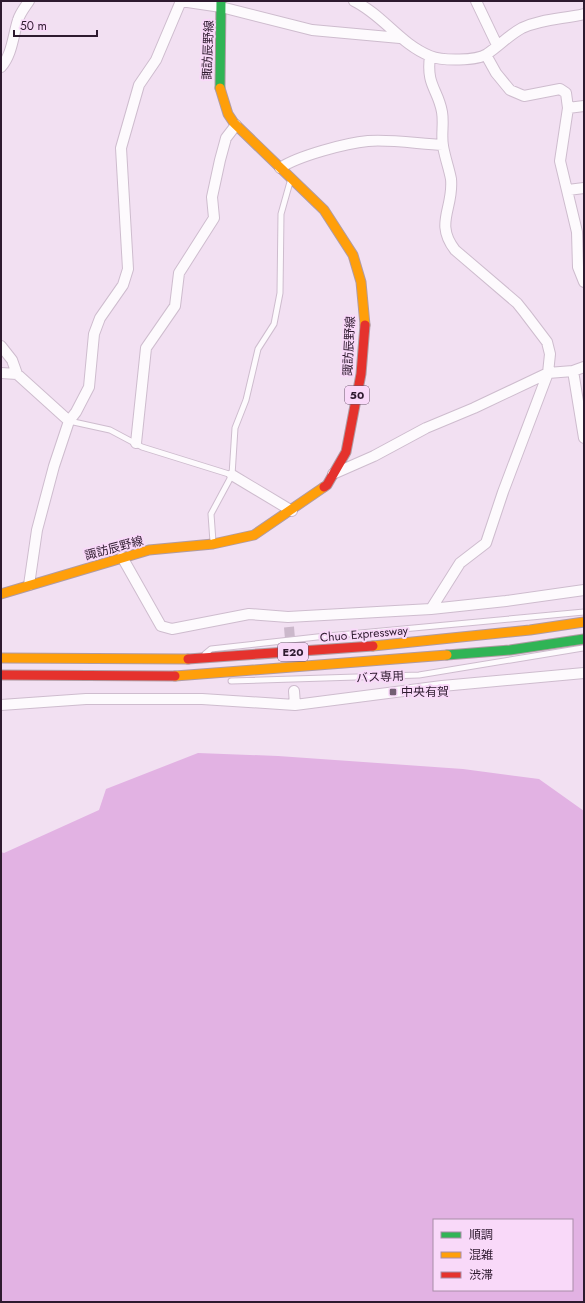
<svg xmlns="http://www.w3.org/2000/svg" width="585" height="1303" font-family="Jost,'Noto Sans JP',sans-serif">
  <style>
    .forest { fill: #e2b2e3; fill-rule: evenodd }
    .lines { fill: none; stroke-linecap: round; stroke-linejoin: round }
    .street-tunnel { stroke: #cbb8cb; stroke-width: 10; stroke-dasharray: 10 5; stroke-linecap: butt }
    .lane-casing { stroke: #cebcce; stroke-width: 7 }
    .street-casing { stroke: #cebcce; stroke-width: 12 }
    .fast-casing { stroke: #b09ba3; stroke-width: 11 }
    .slow-casing { stroke: #b09ba3; stroke-width: 11 }
    .jam-casing { stroke: #b09ba3; stroke-width: 11 }
    .lane { stroke: #fdfafd; stroke-width: 5 }
    .street { stroke: #fdfafd; stroke-width: 10 }
    .fast { stroke: #30b455; stroke-width: 9 }
    .slow { stroke: #ff9f0a; stroke-width: 9 }
    .jam { stroke: #e5322d; stroke-width: 9 }
    .poi-dot { fill: #735f73; stroke: #f9d9f9; stroke-width: 1.5 }
    .labels { text-anchor: middle; stroke-width: 4; stroke-linejoin: round; paint-order: stroke }
    .shield { fill: #f9d9f9; stroke: #6b536c; stroke-width: 1 }
    .shield-label { font-size: 11px; font-weight: bold; fill: #2e1a2f }
    .street-label { font-size: 12px; fill: #2e1a2f; stroke: #f9d9f9 }
    .poi-label { font-size: 12px; fill: #2e1a2f; stroke: #f9d9f9; text-anchor: start }
  </style>
  <rect width="100%" height="100%" fill="#f2e0f2"/>
  <!-- forest -->
  <path class="forest" d="M198,753L278,756L463,769L539,779L584,811V1302H1V852L4,853L99,810L106,789ZM434,1220H572V1290H434Z"/>
  <g class="lines">
    <!-- street-tunnel -->
    <path class="street-tunnel" d="M289,627L291,651"/>
    <defs>
      <path id="lane" d="M69,421L110,430L142,447L232,475
        M213,542L211,514L232,475L235,428L246,400L258,349L274,324L280,293L281,214L290,182
        M205,654L211,649L317,637L584,612
        M231,681L419,675L583,648"/>
      <path id="street" d="M181,1L221,7L312,30L400,38
        M354,1C383,15 400,44 430,56C442,61 477,61 487,54C499,46 509,35 522,28C541,19 563,19 584,14
        M476,1L497,45
        M486,55L496,73L510,90L524,96L560,89L566,93L568,108L560,161L577,232L578,267L584,282
        M430,56C426,86 438,89 442,112C444,123 441,135 443,146C445,158 449,168 451,179C454,208 434,223 455,250L517,303L525,313L547,342L550,354L548,373L503,492L486,543L460,563L431,609
        M1,67C12,55 13,36 18,20C20,13 25,7 29,1
        M568,108L584,106
        M280,168C298,156 346,143 368,141C390,139 420,144 443,145
        M568,190L584,188
        M1,346L12,360L17,374L69,421
        M573,371L584,438
        M1,373L17,374
        M136,443L146,348L175,306L179,273L214,218L212,197L220,160L226,138L236,125
        M333,474L374,456L426,428L474,408L548,373L573,371L584,367
        M232,475L292,511
        M122,557L161,626L172,629L249,614L288,617L431,609L506,601L584,590
        M29,585L37,530L54,466L69,421L76,412L89,387L94,334L100,318L123,285L128,269L121,148L139,85L156,60L181,1
        M294,691L295,705L442,686L584,673
        M1,705L86,699H202L295,705"/>
      <path id="fast" d="M220,88L221,1
        M447,655L510,650L584,639"/>
      <path id="slow" d="M220,88L228,114L234,123L324,210L353,255L361,282L365,325
        M1,594L149,550L213,544L254,535L324,487
        M373,646L530,630L584,622
        M1,658L188,659
        M175,676L447,655"/>
      <path id="jam" d="M324,487L327,485L346,452L361,374L365,325
        M188,659L373,646
        M1,675L175,676"/>
    </defs>
    <!-- lane casing -->
    <use href="#lane" class="lane-casing"/>
    <!-- street casing -->
    <use href="#street" class="street-casing"/>
    <!-- fast casing -->
    <use href="#fast" class="fast-casing"/>
    <!-- slow casing -->
    <use href="#slow" class="slow-casing"/>
    <!-- jam casing -->
    <use href="#jam" class="jam-casing"/>
    <!-- lane -->
    <use href="#lane" class="lane"/>
    <!-- street -->
    <use href="#street" class="street"/>
    <!-- fast -->
    <use href="#fast" class="fast"/>
    <!-- slow -->
    <use href="#slow" class="slow"/>
    <!-- jam -->
    <use href="#jam" class="jam"/>
  </g>
  <!-- markers -->
  <rect class="poi-dot" x="389" y="688" width="8" height="8" rx="2"/>
  <g class="labels">
    <!-- shield labels -->
    <g class="shield">
      <rect x="345" y="386" width="24" height="18" rx="3"/>
      <rect x="278" y="643" width="30" height="18" rx="3"/>
    </g>
    <g class="shield-label">
      <text x="357" y="399">50</text>
      <text x="293" y="656">E20</text>
    </g>
    <!-- street labels -->
    <g class="street-label">
      <text transform="translate(208 50) rotate(-88)" y="4">諏訪辰野線</text>
      <text transform="translate(349 346) rotate(-87)" y="4">諏訪辰野線</text>
      <text transform="translate(114 548) rotate(-15)" y="4">諏訪辰野線</text>
      <text transform="translate(364 634) rotate(-5)" y="4">Chuo Expressway</text>
      <text transform="translate(380 677) rotate(-3)" y="4">バス専用</text>
    </g>
    <!-- poi labels -->
    <g class="poi-label">
      <text x="401" y="696">中央有賀</text>
    </g>
  </g>
  <!-- border -->
  <rect width="585" height="1303" fill="none" stroke="#2e1a2f" stroke-width="4"/>
  <!-- legend -->
  <rect x="433" y="1219" width="140" height="72" fill="#f9d9f9" stroke="#a88da8"/>
  <rect x="441" y="1232" width="20" height="6" fill="#30b455" stroke="#a88da8"/>
  <text x="469" y="1239" font-size="12" fill="#2e1a2f">順調</text>
  <rect x="441" y="1252" width="20" height="6" fill="#ff9f0a" stroke="#a88da8"/>
  <text x="469" y="1259" font-size="12" fill="#2e1a2f">混雑</text>
  <rect x="441" y="1272" width="20" height="6" fill="#e5322d" stroke="#a88da8"/>
  <text x="469" y="1279" font-size="12" fill="#2e1a2f">渋滞</text>
  <!-- scale -->
  <path d="M14 30v6h83v-6" fill="none" stroke="#2e1a2f" stroke-width="2"/>
  <text x="20" y="30" font-size="12" fill="#2e1a2f" stroke="#f9d9f9" stroke-width="3" paint-order="stroke">50 m</text>
</svg>
